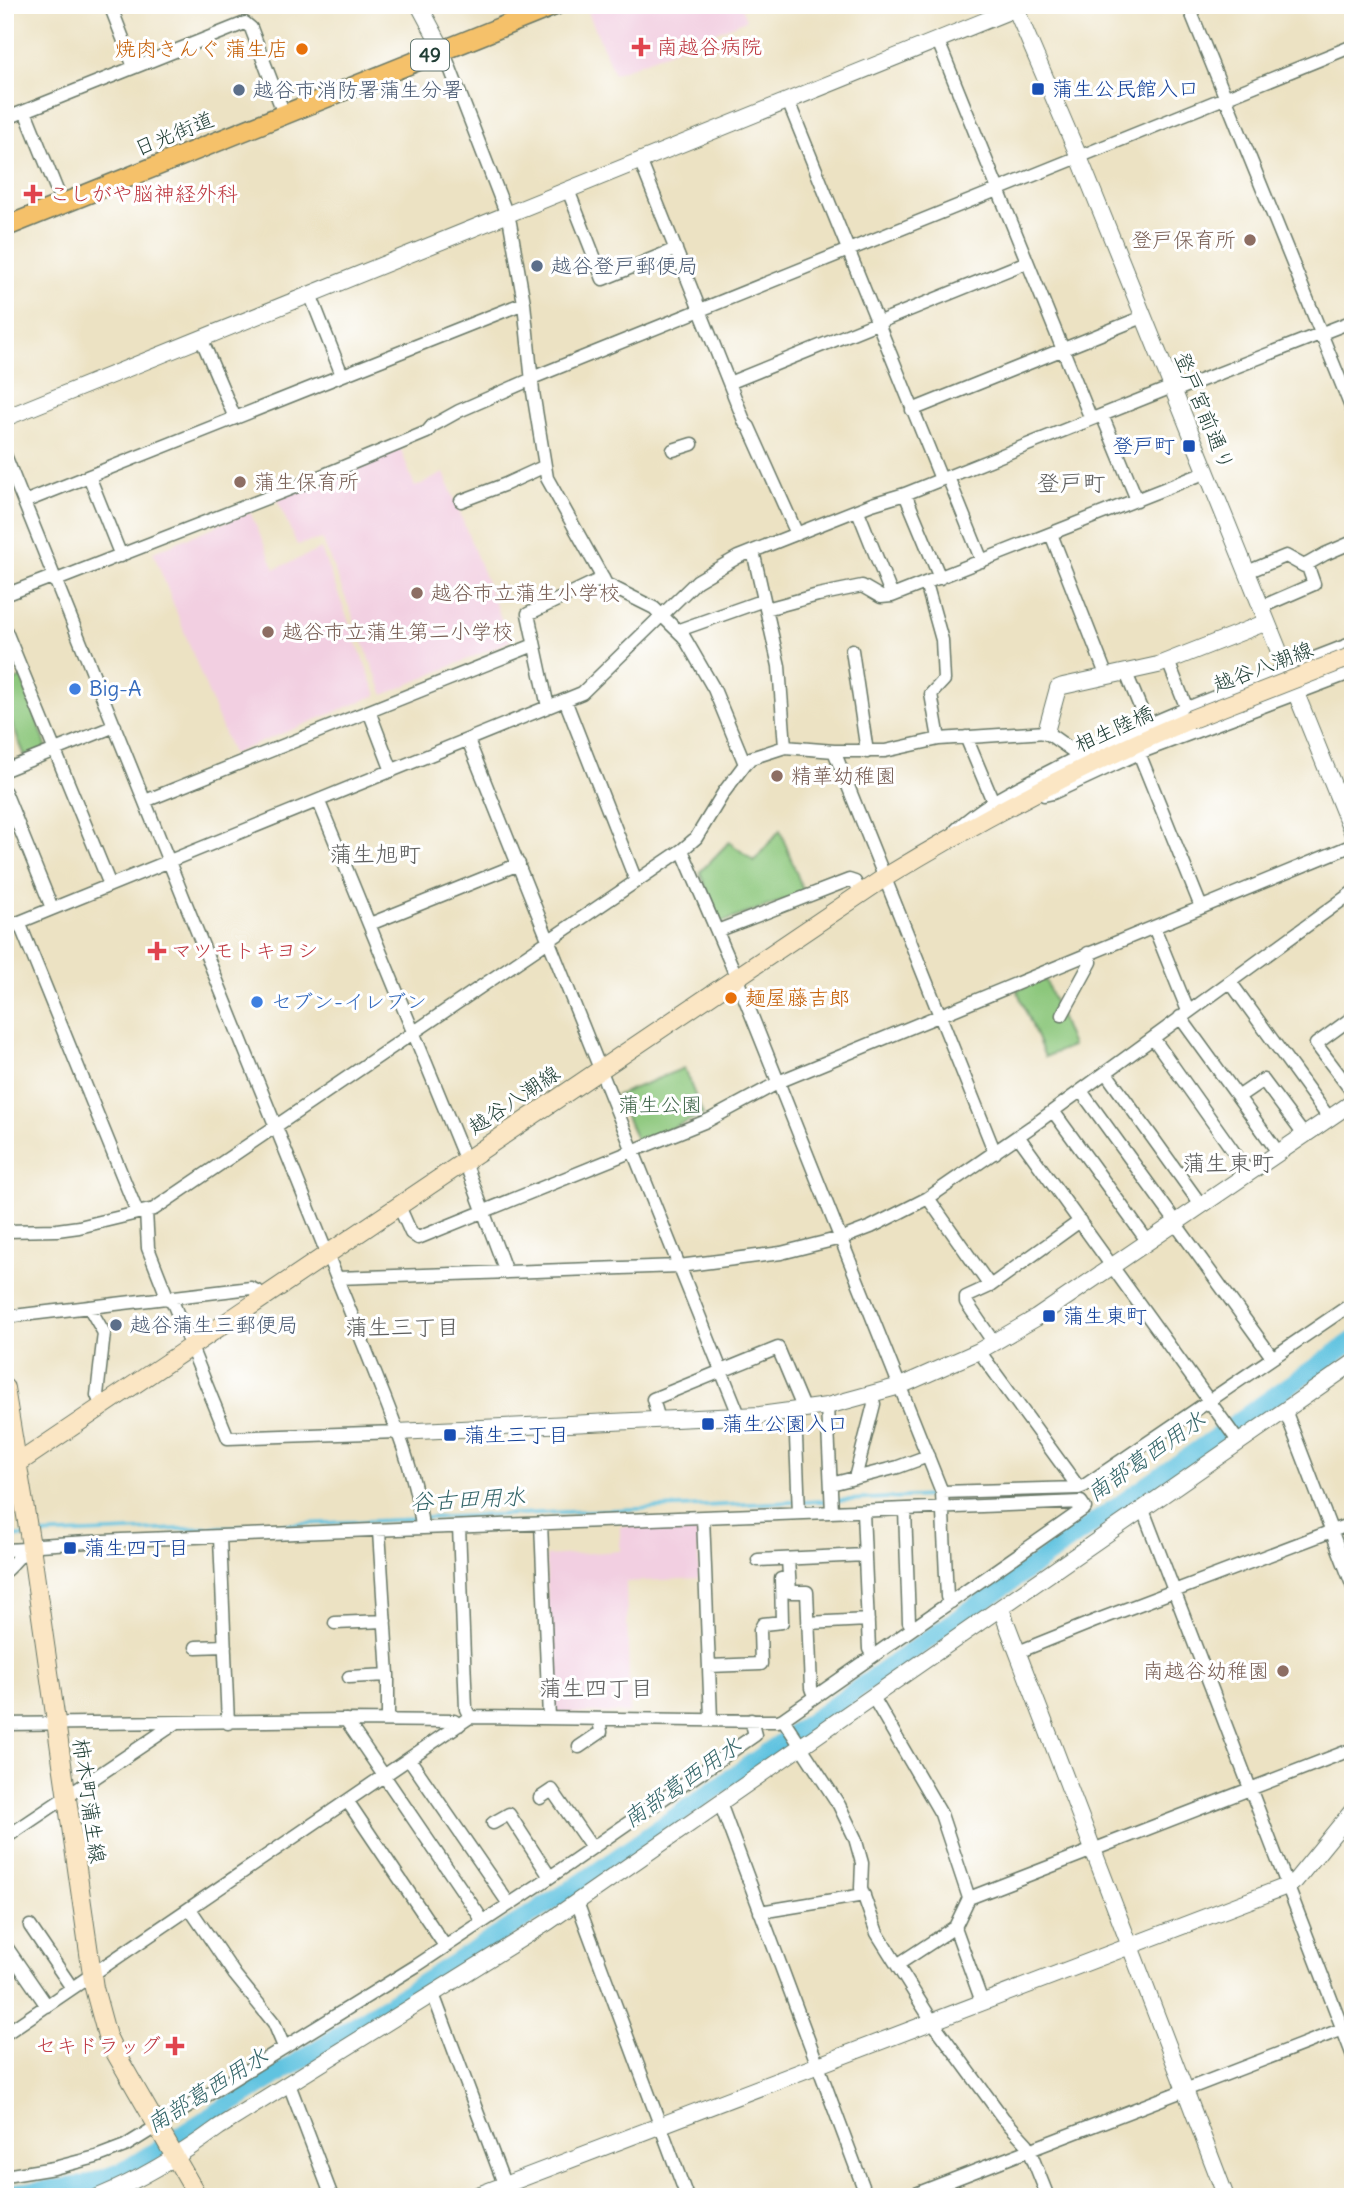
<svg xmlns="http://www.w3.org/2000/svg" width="1358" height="2202" font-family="Delius,'Klee One',sans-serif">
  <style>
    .built { fill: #f2cfe1 }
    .green { fill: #8cc77c; stroke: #568258; stroke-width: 2 }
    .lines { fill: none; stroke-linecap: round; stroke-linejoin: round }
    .stream { stroke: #61c3e0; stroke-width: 3.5 }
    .river { stroke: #61c3e0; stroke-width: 19 }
    .minor-casing { stroke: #677766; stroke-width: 15 }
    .tertiary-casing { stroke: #677766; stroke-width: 18 }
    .secondary-casing { stroke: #677766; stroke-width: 20 }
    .primary-casing { stroke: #677766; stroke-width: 22 }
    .minor { stroke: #fff; stroke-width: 12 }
    .tertiary { stroke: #fff; stroke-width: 16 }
    .secondary { stroke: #fbe6c4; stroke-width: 18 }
    .primary { stroke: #f5c16b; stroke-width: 19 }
    .secondary-bridge-casing { stroke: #677766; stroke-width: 20; stroke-linecap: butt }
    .secondary-bridge { stroke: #fbe6c4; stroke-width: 18 }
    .health-dot { fill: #e0444e; stroke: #fff; stroke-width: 2.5 }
    .food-dot { fill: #e8710a; stroke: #fff; stroke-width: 2.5 }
    .transit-dot { fill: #1a4fb4; stroke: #fff; stroke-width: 2.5 }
    .service-dot { fill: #5c6f8a; stroke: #fff; stroke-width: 2.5 }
    .education-dot { fill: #8d6e63; stroke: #fff; stroke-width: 2.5 }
    .shop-dot { fill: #3f7fe0; stroke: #fff; stroke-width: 2.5 }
    .labels { text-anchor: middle; stroke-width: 6; stroke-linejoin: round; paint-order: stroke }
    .shield { fill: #fff; stroke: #627771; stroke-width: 2 }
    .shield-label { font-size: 19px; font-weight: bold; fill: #1f3d34 }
    .health-label { font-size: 21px; fill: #be3a42; stroke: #fff; text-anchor: start }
    .food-label { font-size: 21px; fill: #c56008; stroke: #fff; text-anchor: end }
    .transit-label { font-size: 21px; fill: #164399; stroke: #fff; text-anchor: start }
    .service-label { font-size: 21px; fill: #4e5e75; stroke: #fff; text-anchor: start }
    .street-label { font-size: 21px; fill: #1f3d34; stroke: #fff }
    .education-label { font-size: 21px; fill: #785e54; stroke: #fff; text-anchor: start }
    .shop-label { font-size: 21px; fill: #366cbe; stroke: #fff; text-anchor: start }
    .park-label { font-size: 21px; fill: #40664a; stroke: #fff }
    .neighbourhood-label { font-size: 23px; fill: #606160; stroke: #fff }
    .water-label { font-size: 23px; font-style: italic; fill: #336568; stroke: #fff }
  </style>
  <rect width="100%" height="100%" fill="#fff"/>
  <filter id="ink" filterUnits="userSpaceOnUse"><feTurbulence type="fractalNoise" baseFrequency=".0143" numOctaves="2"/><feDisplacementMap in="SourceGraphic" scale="14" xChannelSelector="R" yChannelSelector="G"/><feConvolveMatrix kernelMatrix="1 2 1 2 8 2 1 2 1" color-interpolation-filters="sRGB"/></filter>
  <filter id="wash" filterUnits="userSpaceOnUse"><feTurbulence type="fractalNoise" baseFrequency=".00686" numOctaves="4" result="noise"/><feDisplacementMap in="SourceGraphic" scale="28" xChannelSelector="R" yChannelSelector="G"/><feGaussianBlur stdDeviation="1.57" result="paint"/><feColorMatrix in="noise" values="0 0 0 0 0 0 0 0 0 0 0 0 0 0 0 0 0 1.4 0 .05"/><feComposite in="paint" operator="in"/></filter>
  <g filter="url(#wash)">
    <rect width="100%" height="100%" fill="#ece2c3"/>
    <!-- built -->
    <path class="built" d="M592,5H741L746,20L614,74L586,7Z
      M400,447L415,487L444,473L510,641L384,695L322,539L297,545L277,499Z
      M250,512L275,569L321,549L377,695L232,754L153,552Z
      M697,1523L699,1578L626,1582L630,1713H556L551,1707L546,1556L620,1551V1526Z"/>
    <!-- green -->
    <path class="green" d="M22,677L47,748L25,756L5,707V684Z
      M780,830L804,893L720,923L700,872L729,842L754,861Z
      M1045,979L1072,1046L1045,1057L1017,990Z
      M684,1068L703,1115L637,1142L617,1095Z"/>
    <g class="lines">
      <!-- stream -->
      <path class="stream" d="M802,1502L933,1496
        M424,1518L794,1502
        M36,1535L417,1519
        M5,1537L25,1536"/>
      <!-- river -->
      <path class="river" d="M5,2195L86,2185L124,2171L583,1882L1353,1341"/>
    </g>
  </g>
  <g filter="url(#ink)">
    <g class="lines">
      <defs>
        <path id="minor" d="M110,5L134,67
          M1188,5L1353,412
          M5,7L10,5
          M938,41L1091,419
          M443,50L510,223L524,303L533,392L547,478L606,584L654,608L684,637L714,689L745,764
          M788,101L941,479
          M25,111L62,203
          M5,119L245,23L251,28L284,114
          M640,160L745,423L749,427L797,534
          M568,190L603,279L676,249
          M310,294L342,375
          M201,338L235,418
          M532,378L1353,46
          M729,383L1027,262
          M1174,391L1353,321
          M912,410L1143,317
          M1102,415L1137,500
          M673,450L692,444
          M5,455L365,1348C386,1402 417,1471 422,1528
          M89,476L121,556
          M948,477L982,561
          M905,494L940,578
          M461,501L506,484L543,467
          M24,502L524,303
          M858,511L892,596
          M1051,534L1107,677
          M753,551L779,666L785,747
          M1247,572L1286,556L1304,566L1325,554L1353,542
          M54,581L300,485L427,432L432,426L459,411L532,379
          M926,583L942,640L944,680L931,694L939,739
          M5,595L52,577
          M1261,607L1314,584L1307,564
          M766,609L818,595L862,586L881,597L892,596L1207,472
          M5,629L110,885
          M679,630L764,600
          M852,650L867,752
          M1168,661L1187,709
          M1126,673L1148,726
          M565,700L636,881
          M548,707L528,614L603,578
          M369,711L392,771
          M966,737L997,811
          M468,740L739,1415
          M834,751L995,1153
          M1139,753L1201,907
          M5,770L115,726
          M5,792L52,908
          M1044,795L1053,793L1139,753L1353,672
          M145,801L534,645
          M319,802L466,1161
          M956,830C984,803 1022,786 1056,768C1152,719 1253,682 1353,643
          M682,850L731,964L942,1492L947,1597L951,1602
          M19,922L137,1212
          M370,924L519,864
          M1154,927L1188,1011
          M5,928L582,693L697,581L719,568L738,557L872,504L905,494L1172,387
          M717,931L849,880L855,882L861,893
          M1231,983L1329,1118
          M1062,1015L1091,962L1088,953
          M1180,1017L1278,1152
          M1353,1017L1316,1044L1353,1093
          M1153,1038L1248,1172
          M1106,1073L1201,1205
          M1081,1091L1176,1222
          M1238,1097L1263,1080L1304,1135
          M1053,1111L1148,1242
          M1018,1136L1238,1441
          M465,1162L506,1272
          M928,1198L990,1286
          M399,1206L411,1233L418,1238L709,1120L783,1080L1353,845
          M146,1211L148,1248L168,1299
          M1175,1223L1272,1357
          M5,1231L57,1230L79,1227L154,1209L682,850L696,838L724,792L745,764L751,758L785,747L834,751H885L939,739L1046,732L1080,756
          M337,1278L679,1266L781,1253L845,1237L871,1227L928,1198L1031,1127L1353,892
          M171,1298L228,1438L397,1432
          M89,1307L104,1333L97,1395L102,1407
          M5,1317L251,1288L259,1292L263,1298
          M994,1343L966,1302V1297L990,1286L1080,1221
          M979,1351L1079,1488
          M827,1406L832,1512
          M1285,1410L1353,1587
          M795,1412L799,1513
          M659,1420L653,1399L778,1348L804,1410
          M855,1478L874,1404L871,1394
          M831,1484L898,1467L928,1456
          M942,1492L1079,1488L1084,1486L1353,1303
          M905,1510L909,1622L913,1628
          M1143,1510L1353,2056
          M863,1512L869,1649L873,1656
          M703,1517L711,1719
          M541,1523L549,1718
          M459,1527L466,1709L470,1717
          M379,1531L388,1675V1720
          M220,1538L228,1723
          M5,1550L26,1549
          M788,1559L790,1592H807L811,1688L814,1696
          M758,1560L865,1555
          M5,1571C16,1562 24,1546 39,1545L121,1540L1081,1502L1085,1508L783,1719
          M335,1623L385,1621
          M808,1623L868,1620
          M196,1647L225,1646
          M1018,1652L1095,1621L1353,1523
          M709,1666L761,1664L760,1630L763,1624L782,1622L781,1579L789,1577
          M349,1677L388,1675
          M873,1697L941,1814L969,1898L955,1927L982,2002
          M346,1720L483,1921
          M5,1724L346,1720L454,1721L459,1725
          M579,1747L601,1732L599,1719
          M410,1760L509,1904
          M540,1798L552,1790L592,1848
          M348,1802L445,1946
          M720,1803L867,2197
          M493,1823L509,1814L550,1877
          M5,1838L176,1723
          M969,1898L1353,1749
          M577,1902L687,2197
          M190,1909L235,1975L274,2023L284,2047
          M760,1912L864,1895
          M30,1926L72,1988
          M5,1945L47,2006
          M897,1965L955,1927
          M433,1994L509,2197
          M5,2034L470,1717L778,1721L783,1719L839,1805L855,1838L862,1863L861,1888L877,1933L932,2021L1003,2118L1027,2144L1048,2197
          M289,2084L332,2197
          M5,2176L54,2168L96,2157L125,2146L416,1966L540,1884L755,1735L751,1720
          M908,2197L1353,2025"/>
        <path id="tertiary" d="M419,5L443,50
          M1014,5L1079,157L1353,834
          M5,418L1024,5
          M1046,732L1058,688L1063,686L1158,665L1267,622
          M397,1432L760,1415L827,1406L900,1386L979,1351L1036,1318L1353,1102
          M1001,1609L1226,2197
          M98,2197C142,2179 181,2155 219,2127L548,1922L1353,1363
          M473,2197L1287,1886L1295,1881L1353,1810"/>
        <path id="secondary" d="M5,1388L31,1546L94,1988L107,2036L116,2054L198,2197
          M5,1472L884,878C982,818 1083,765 1189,720"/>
        <path id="primary" d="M5,227L556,5"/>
      </defs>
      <!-- minor casing -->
      <use href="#minor" class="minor-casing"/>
      <!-- tertiary casing -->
      <use href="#tertiary" class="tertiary-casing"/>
      <!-- secondary casing -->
      <use href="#secondary" class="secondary-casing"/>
      <!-- primary casing -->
      <use href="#primary" class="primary-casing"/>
      <!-- minor -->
      <use href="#minor" class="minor"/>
      <!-- tertiary -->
      <use href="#tertiary" class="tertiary"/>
      <!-- secondary -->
      <use href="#secondary" class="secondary"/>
      <!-- primary -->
      <use href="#primary" class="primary"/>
      <defs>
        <path id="secondary-bridge" d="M1189,720L1353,656"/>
      </defs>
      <!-- secondary-bridge casing -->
      <use href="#secondary-bridge" class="secondary-bridge-casing"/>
      <!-- secondary-bridge -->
      <use href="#secondary-bridge" class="secondary-bridge"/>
    </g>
  </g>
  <!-- markers -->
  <g class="health-dot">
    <path d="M637.5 36.5h7v7h7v7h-7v7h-7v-7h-7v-7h7z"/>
    <path d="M29.5 183.5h7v7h7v7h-7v7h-7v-7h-7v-7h7z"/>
    <path d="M153.5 940.5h7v7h7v7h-7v7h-7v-7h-7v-7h7z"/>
    <path d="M171.5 2035.5h7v7h7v7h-7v7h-7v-7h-7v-7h7z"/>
  </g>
  <g class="food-dot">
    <circle cx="302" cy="49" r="7"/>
    <circle cx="731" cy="998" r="7"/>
  </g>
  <g class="transit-dot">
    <rect x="1031" y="82" width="14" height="14" rx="3.5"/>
    <rect x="1182" y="439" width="14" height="14" rx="3.5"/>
    <rect x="1042" y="1309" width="14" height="14" rx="3.5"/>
    <rect x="701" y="1417" width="14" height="14" rx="3.5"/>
    <rect x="443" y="1428" width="14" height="14" rx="3.5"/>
    <rect x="63" y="1541" width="14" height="14" rx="3.5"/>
  </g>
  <g class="service-dot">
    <circle cx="239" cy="90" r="7"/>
    <circle cx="537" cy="266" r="7"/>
    <circle cx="116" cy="1325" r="7"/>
  </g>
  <g class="education-dot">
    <circle cx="1250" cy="240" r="7"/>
    <circle cx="240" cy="482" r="7"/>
    <circle cx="417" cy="593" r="7"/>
    <circle cx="268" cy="632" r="7"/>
    <circle cx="777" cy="776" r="7"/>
    <circle cx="1283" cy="1671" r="7"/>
  </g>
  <g class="shop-dot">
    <circle cx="75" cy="689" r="7"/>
    <circle cx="257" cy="1002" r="7"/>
  </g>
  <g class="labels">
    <!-- shield labels -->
    <rect class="shield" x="411" y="39.5" width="38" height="31" rx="5"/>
    <g class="shield-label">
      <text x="430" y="62">49</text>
    </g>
    <!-- health labels -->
    <g class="health-label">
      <text x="657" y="54">南越谷病院</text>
      <text x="49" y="201">こしがや脳神経外科</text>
      <text x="171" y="958">マツモトキヨシ</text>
      <text x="161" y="2053" text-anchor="end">セキドラッグ</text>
    </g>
    <!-- food labels -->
    <g class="food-label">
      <text x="288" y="56">焼肉きんぐ 蒲生店</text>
      <text x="745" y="1005" text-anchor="start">麺屋藤吉郎</text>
    </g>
    <!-- transit labels -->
    <g class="transit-label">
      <text x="1052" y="96">蒲生公民館入口</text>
      <text x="1175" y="453" text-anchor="end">登戸町</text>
      <text x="1063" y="1323">蒲生東町</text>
      <text x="722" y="1431">蒲生公園入口</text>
      <text x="464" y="1442">蒲生三丁目</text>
      <text x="84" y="1555">蒲生四丁目</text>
    </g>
    <!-- service labels -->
    <g class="service-label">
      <text x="253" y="97">越谷市消防署蒲生分署</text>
      <text x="551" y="273">越谷登戸郵便局</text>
      <text x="130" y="1332">越谷蒲生三郵便局</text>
    </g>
    <!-- street labels -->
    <g class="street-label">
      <text transform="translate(174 134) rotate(-22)" y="7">日光街道</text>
      <text transform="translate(1204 411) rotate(68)" y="7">登戸宮前通り</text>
      <text transform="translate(1263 667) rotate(-21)" y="7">越谷八潮線</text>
      <text transform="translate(1114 729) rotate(-24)" y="7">相生陸橋</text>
      <text transform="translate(514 1100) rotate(-34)" y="7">越谷八潮線</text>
      <text transform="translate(89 1801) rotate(82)" y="7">柿木町蒲生線</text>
    </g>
    <!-- education labels -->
    <g class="education-label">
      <text x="1236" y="247" text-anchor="end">登戸保育所</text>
      <text x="254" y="489">蒲生保育所</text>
      <text x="431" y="600">越谷市立蒲生小学校</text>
      <text x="282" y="639">越谷市立蒲生第二小学校</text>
      <text x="791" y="783">精華幼稚園</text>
      <text x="1269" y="1678" text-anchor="end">南越谷幼稚園</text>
    </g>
    <!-- shop labels -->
    <g class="shop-label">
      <text x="89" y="696">Big-A</text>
      <text x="271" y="1009">セブン-イレブン</text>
    </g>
    <!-- park labels -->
    <g class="park-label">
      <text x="660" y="1112">蒲生公園</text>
    </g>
    <!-- neighbourhood labels -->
    <g class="neighbourhood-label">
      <text x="1071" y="491">登戸町</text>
      <text x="375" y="862">蒲生旭町</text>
      <text x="1228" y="1171">蒲生東町</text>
      <text x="402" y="1335">蒲生三丁目</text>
      <text x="596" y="1696">蒲生四丁目</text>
    </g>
    <!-- water labels -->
    <g class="water-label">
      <text transform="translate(1146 1456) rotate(-35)" y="8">南部葛西用水</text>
      <text transform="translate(468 1499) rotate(-3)" y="8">谷古田用水</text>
      <text transform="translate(682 1782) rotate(-35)" y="8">南部葛西用水</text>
      <text transform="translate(207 2090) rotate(-32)" y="8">南部葛西用水</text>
    </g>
  </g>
  <!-- margin -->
  <rect width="1358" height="2202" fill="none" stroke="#fff" stroke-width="28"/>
</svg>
